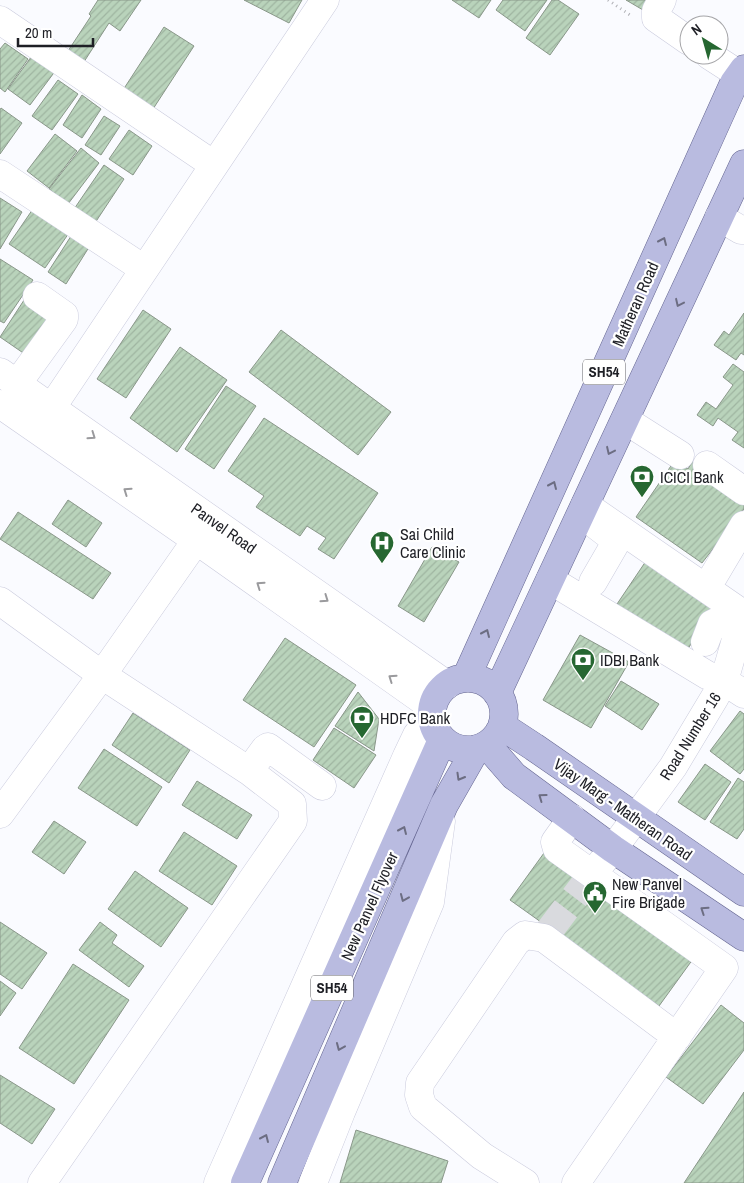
<svg xmlns="http://www.w3.org/2000/svg" width="744" height="1183" font-family="'Archivo Narrow',sans-serif">
  <style>
    .building { fill: url(#building-hatch); stroke: #899789 }
    .lines { fill: none; stroke-linecap: round; stroke-linejoin: round }
    .minor-tunnel { stroke: #d9dade; stroke-width: 28; stroke-dasharray: 28 14; stroke-linecap: butt }
    .minor-casing { stroke: #cacbdd; stroke-width: 29 }
    .major-casing { stroke: #656691; stroke-width: 29 }
    .path { stroke: #b0b1b6; stroke-width: 3; stroke-dasharray: 1 4; stroke-linecap: butt }
    .minor { stroke: #fff; stroke-width: 28 }
    .major { stroke: #b9bbe0; stroke-width: 28 }
    .oneway { stroke: #6c6d82 }
    .oneway2 { stroke: #9a9a9d }
    .labels { text-anchor: middle; stroke-width: 4.5; stroke-linejoin: round; paint-order: stroke }
    .shield { fill: #fff; stroke: #626266; stroke-width: 1 }
    .shield-label { font-size: 15px; font-weight: bold; fill: #1e1f25 }
    .street-label { font-size: 16px; fill: #1e1f25; stroke: #fff }
    .poi-label { font-size: 16px; fill: #1e1f25; stroke: #fff; text-anchor: start }
  </style>
  <defs>
    <pattern id="building-hatch" width="6" height="6" patternUnits="userSpaceOnUse" patternTransform="scale(1.25)"><rect width="6" height="6" fill="#b9d3bb"/><path d="M-1 1l2-2M0 6l6-6M5 7l2-2" fill="none" stroke="#9fb5a1"/></pattern>
  </defs>
  <rect width="100%" height="100%" fill="#fafbff"/>
  <!-- building -->
  <path class="building" d="M98,0H141L120,31L109,23L80,68L64,57L91,16L89,14Z
    M244,0H302L289,23Z
    M452,0H491L479,18Z
    M503,0H547L525,31L496,10Z
    M552,0H558L579,14L550,55L526,38Z
    M626,0H649L643,10Z
    M164,27L194,46L153,109L123,90Z
    M5,43L28,59L5,92L0,88V49Z
    M34,53L56,70L30,105L8,89Z
    M58,80L78,94L52,130L32,116Z
    M82,95L101,109L82,138L63,125Z
    M1,108L22,123L0,154V110Z
    M104,116L120,126L101,155L85,145Z
    M129,130L152,146L133,175L109,159Z
    M55,134L77,151L49,188L27,171Z
    M81,148L99,163L68,204L49,189Z
    M104,165L124,179L91,229L70,215Z
    M0,198L22,212L0,249Z
    M37,203L73,227L45,268L9,244Z
    M73,233L91,244L66,284L48,272Z
    M0,259L33,280L4,323L0,321Z
    M28,294L60,316L32,359L0,337Z
    M143,310L171,329L126,398L97,379Z
    M744,313V355L741,353L736,360L714,345L724,331L729,335Z
    M281,330L391,412L358,455L249,372Z
    M180,347L227,380L177,452L130,418Z
    M733,364L744,372V448L732,440L738,432L718,418L713,426L697,415L706,402L716,409L733,385L723,377Z
    M226,386L256,406L214,469L185,449Z
    M264,418L378,493L334,559L318,549L326,538L307,526L300,536L256,507L264,496L228,471Z
    M675,460L688,469L693,460L744,497V509L702,563L636,517Z
    M68,500L102,523L86,547L52,524Z
    M18,512L111,573L93,599L0,539Z
    M432,547L459,562L424,622L398,606Z
    M646,561L716,607L685,653L615,607Z
    M580,635L629,662L591,728L543,700Z
    M285,638L356,685L314,747L243,700Z
    M621,681L659,704L642,730L605,706Z
    M358,692L379,719L374,751L335,726Z
    M740,711L744,714V769L740,774L710,751Z
    M133,713L190,750L169,783L112,745Z
    M334,728L376,755L354,788L313,760Z
    M104,749L162,787L137,826L78,788Z
    M705,764L731,782L705,820L678,802Z
    M738,778L744,782V829L737,839L710,822Z
    M197,781L252,815L237,839L182,805Z
    M54,821L86,842L64,874L32,852Z
    M184,832L237,866L212,905L159,871Z
    M544,853L693,959L659,1006L510,900Z
    M135,871L188,908L161,947L108,909Z
    M0,922L47,953L22,989L0,974Z
    M100,922L117,935L112,943L144,966L129,987L79,950Z
    M73,964L129,1000L74,1084L19,1048Z
    M0,981L16,993L0,1016Z
    M721,1005L744,1023V1050L703,1104L666,1077Z
    M0,1075L55,1109L32,1144L0,1123Z
    M744,1092V1183H684Z
    M356,1130L448,1161L441,1183H340Z"/>
  <g class="lines">
    <!-- minor-tunnel -->
    <path class="minor-tunnel" d="M549,931L587,881"/>
    <defs>
      <path id="minor" d="M662,0L656,11V18L689,41
        M0,20L214,165
        M709,55L740,75
        M0,174L144,269
        M719,217L741,230H744
        M0,372L447,685
        M17,384L64,319V315L37,296
        M0,404L196,540L432,707
        M625,420L680,455
        M42,422L325,0
        M707,465L744,491
        M585,505L743,614
        M592,522L613,538L615,544L593,582
        M713,577L744,525
        M550,580L707,675L724,681L744,694
        M0,601L102,675L249,771L292,804L293,821L42,1183
        M705,642L712,624L718,621L738,630
        M249,771L265,749L268,747L322,786
        M0,814L102,675L207,525
        M572,818L555,842L557,849L724,968L576,1183
        M597,868L613,849L673,767L715,697L724,681L744,612
        M218,1183L407,756L417,735L432,719
        M313,1183L341,1112L430,902L441,821
        M525,1183L482,1156L423,1107L419,1095L420,1083L516,942L525,935L544,938L677,1037"/>
      <path id="major" d="M466,678L734,83L744,69
        M432 714a36 36 0 1 1 72 0a36 36 0 1 1-72 0Z
        M497,693L744,164
        M502,726L534,747L744,892
        M487,745L514,776L613,849L744,937
        M245,1183L442,740
        M282,1183L444,805L476,749"/>
    </defs>
    <!-- minor casing -->
    <use href="#minor" class="minor-casing"/>
    <!-- major casing -->
    <use href="#major" class="major-casing"/>
    <!-- path -->
    <path class="path" d="M608,0L630,15"/>
    <!-- minor -->
    <use href="#minor" class="minor"/>
    <!-- major -->
    <use href="#major" class="major"/>
  </g>
  <!-- one-way arrows -->
  <defs><path id="oneway-chevron" d="M-2-3.5L2.5 0L-2 3.5" fill="none" stroke-width="1.6" stroke-linecap="round" stroke-linejoin="round" transform="scale(1.25)"/></defs>
  <g class="oneway">
    <use href="#oneway-chevron" transform="translate(663 241) rotate(-66)"/>
    <use href="#oneway-chevron" transform="translate(679 303) rotate(115)"/>
    <use href="#oneway-chevron" transform="translate(610 451) rotate(115)"/>
    <use href="#oneway-chevron" transform="translate(553 485) rotate(-66)"/>
    <use href="#oneway-chevron" transform="translate(486 633) rotate(-66)"/>
    <use href="#oneway-chevron" transform="translate(460 777) rotate(120)"/>
    <use href="#oneway-chevron" transform="translate(542 797) rotate(-144)"/>
    <use href="#oneway-chevron" transform="translate(403 830) rotate(-66)"/>
    <use href="#oneway-chevron" transform="translate(404 898) rotate(113)"/>
    <use href="#oneway-chevron" transform="translate(704 910) rotate(-146)"/>
    <use href="#oneway-chevron" transform="translate(340 1047) rotate(113)"/>
    <use href="#oneway-chevron" transform="translate(265 1138) rotate(-66)"/>
  </g>
  <g class="oneway2">
    <use href="#oneway-chevron" transform="translate(92 436) rotate(35)"/>
    <use href="#oneway-chevron" transform="translate(127 491) rotate(-145)"/>
    <use href="#oneway-chevron" transform="translate(260 585) rotate(-145)"/>
    <use href="#oneway-chevron" transform="translate(325 599) rotate(35)"/>
    <use href="#oneway-chevron" transform="translate(392 678) rotate(-145)"/>
  </g>
  <!-- icons -->
  <defs>
    <symbol id="bank-pin" viewBox="-11 -11 22 30"><path d="M0 17L-7.5 6A9.5 9.5 0 1 1 7.5 6Z" fill="#266731" stroke="#fff"/><path d="M-6-4H6V4H-6ZM0-2.3a2.3 2.3 0 1 0 0 4.6a2.3 2.3 0 1 0 0-4.6Z" fill="#fff"/></symbol>
    <symbol id="hospital-pin" viewBox="-11 -11 22 30"><path d="M0 17L-7.5 6A9.5 9.5 0 1 1 7.5 6Z" fill="#266731" stroke="#fff"/><path d="M-5-5h3v3.5h4V-5h3V5h-3V1.5h-4V5h-3Z" fill="#fff"/></symbol>
    <symbol id="civic-pin" viewBox="-11 -11 22 30"><path d="M0 17L-7.5 6A9.5 9.5 0 1 1 7.5 6Z" fill="#266731" stroke="#fff"/><path d="M-.6-6.5H3V-4.5H.6V-3L4-1V1h2V6H-6V1h2V-1L-.6-3ZM-1.2 2.5V6h2.4V2.5Z" fill="#fff"/></symbol>
  </defs>
  <g fill-rule="evenodd">
    <use href="#bank-pin" x="628" y="463" width="28" height="38"/>
    <use href="#hospital-pin" x="368" y="529" width="28" height="38"/>
    <use href="#bank-pin" x="569" y="646" width="28" height="38"/>
    <use href="#bank-pin" x="348" y="704" width="28" height="38"/>
    <use href="#civic-pin" x="581" y="879" width="28" height="38"/>
  </g>
  <g class="labels">
    <!-- shield labels -->
    <g class="shield">
      <rect x="583" y="359.5" width="42" height="25" rx="4"/>
      <rect x="311" y="975.5" width="42" height="25" rx="4"/>
    </g>
    <g class="shield-label">
      <text x="604" y="377">SH54</text>
      <text x="332" y="993">SH54</text>
    </g>
    <!-- street labels -->
    <g class="street-label">
      <text transform="translate(635 304) rotate(-66)" y="6">Matheran Road</text>
      <text transform="translate(224 528) rotate(35)" y="6">Panvel Road</text>
      <text transform="translate(690 736) rotate(-58)" y="6">Road Number 16</text>
      <text transform="translate(623 809) rotate(35)" y="6">Vijay Marg - Matheran Road</text>
      <text transform="translate(369 906) rotate(-66)" y="6">New Panvel Flyover</text>
    </g>
    <!-- poi labels -->
    <g class="poi-label">
      <text x="660" y="483">ICICI Bank</text>
      <text x="400" y="540">Sai Child<tspan x="400" dy="18">Care Clinic</tspan></text>
      <text x="600" y="666">IDBI Bank</text>
      <text x="380" y="724">HDFC Bank</text>
      <text x="612" y="890">New Panvel<tspan x="612" dy="18">Fire Brigade</tspan></text>
    </g>
  </g>
  <!-- north arrow -->
  <g transform="translate(704 40) rotate(323)"><circle r="24" fill="#ffffff" stroke="#a5a5a8"/>
  <path d="M0-4L9 19L0 12L-9 19Z" fill="#266731"/>
  <text y="-8" font-size="14" font-weight="bold" text-anchor="middle" fill="#1e1f25">N</text>
  </g>
  <!-- scale -->
  <path d="M18 38v8h75v-8" fill="none" stroke="#1e1f25" stroke-width="2.5"/>
  <text x="25" y="38" font-size="15" fill="#1e1f25" stroke="#ffffff" stroke-width="4" paint-order="stroke">20 m</text>
</svg>
